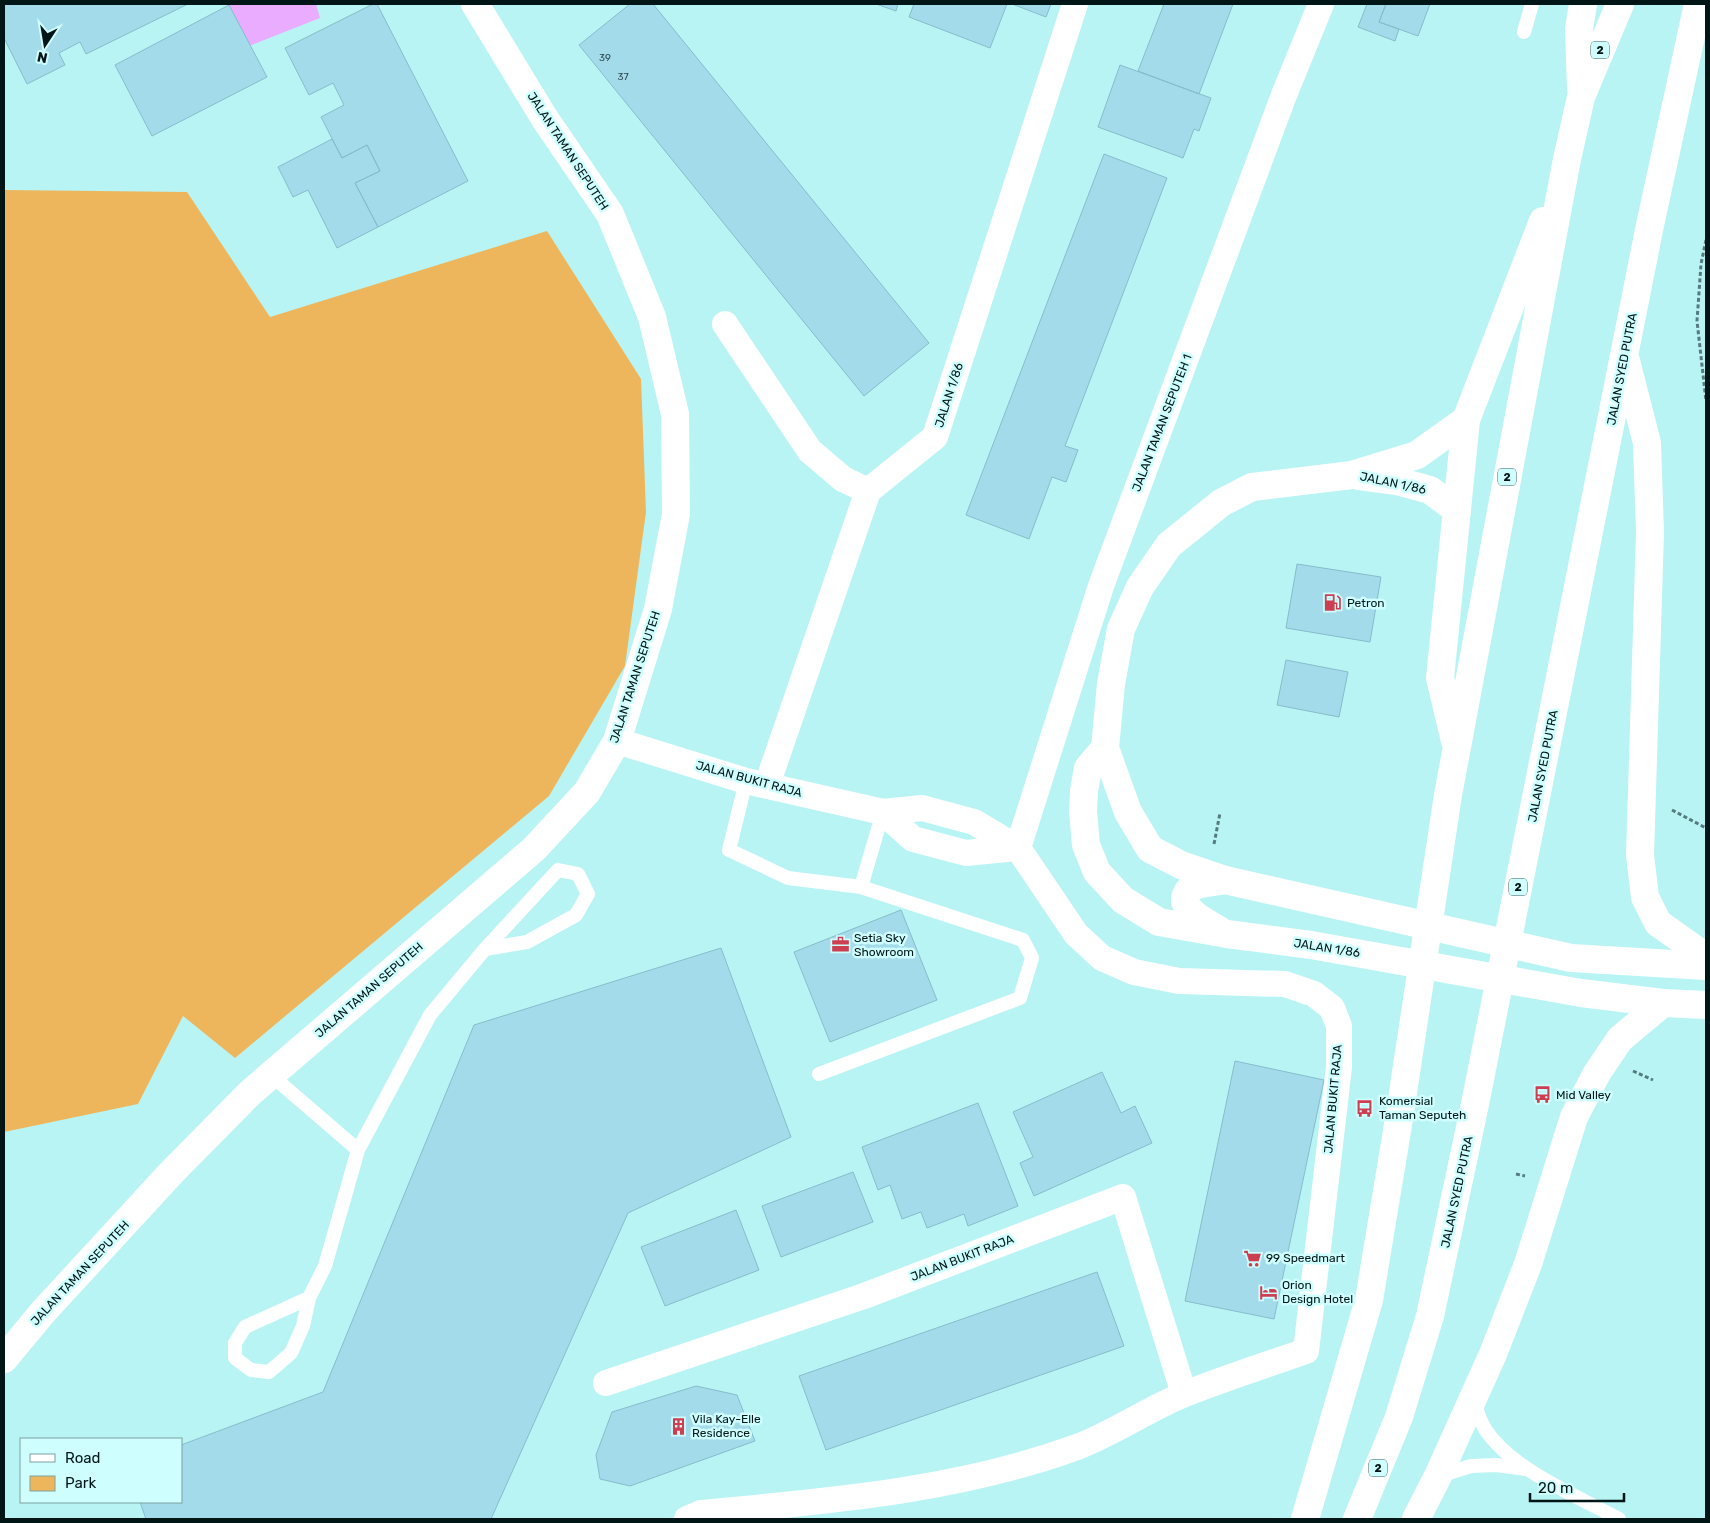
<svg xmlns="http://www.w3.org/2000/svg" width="1710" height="1523" font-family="Rubik,sans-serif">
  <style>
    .green { fill: #eeb65c }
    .water { fill: #eaacff }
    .building { fill: #a4dbea; stroke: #87bccb }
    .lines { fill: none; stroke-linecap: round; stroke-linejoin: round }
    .path { stroke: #557b7c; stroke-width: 3; stroke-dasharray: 4 2.5; stroke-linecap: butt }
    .service { stroke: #fff; stroke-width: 14 }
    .minor { stroke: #fff; stroke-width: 26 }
    .tertiary { stroke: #fff; stroke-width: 28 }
    .primary { stroke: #fff; stroke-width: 28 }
    .labels { text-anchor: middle; stroke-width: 5; stroke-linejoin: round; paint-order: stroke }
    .number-label { font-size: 10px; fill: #29464b }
    .shield { fill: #cffeff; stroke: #3e5b5c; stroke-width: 1 }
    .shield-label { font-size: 11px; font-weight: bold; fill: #001516 }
    .street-label { font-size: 12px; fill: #001516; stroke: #cffeff }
    .poi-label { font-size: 12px; fill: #001516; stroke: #cffeff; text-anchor: start }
  </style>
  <rect width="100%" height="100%" fill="#b8f4f4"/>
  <!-- green -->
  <path class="green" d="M4,190L187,192L270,317L547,231L641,379L646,512L625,666L549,796L235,1058L183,1016L138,1104L4,1132Z"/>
  <!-- water -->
  <path class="water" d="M226,4H316L320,18L249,46Z"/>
  <!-- building -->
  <path class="building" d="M4,4H188L86,54L80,42L59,53L65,65L27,84L4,38Z
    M373,4H377L468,181L378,227L355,183L380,171L367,145L342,158L321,117L344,105L333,83L309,95L285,48Z
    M630,4H653L929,343L864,396L579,45Z
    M876,4H898L896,11Z
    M914,4H1007L990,48L909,17Z
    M1012,4H1051L1046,17Z
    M1164,4H1233L1199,94L1138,71Z
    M1367,4H1386L1379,22L1399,29L1395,41L1358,27Z
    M1386,4H1430L1418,36L1379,22Z
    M229,5L267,77L152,136L115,65Z
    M1120,65L1211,98L1199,131L1194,129L1183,158L1098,127Z
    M332,139L342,158L367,145L380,171L355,183L378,227L337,248L308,190L293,197L278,167Z
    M1104,154L1167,178L1065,446L1078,450L1066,482L1052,477L1029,539L966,515Z
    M1297,564L1381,577L1370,642L1286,628Z
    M1286,660L1348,672L1339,717L1277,705Z
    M901,910L937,1000L830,1042L794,952Z
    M721,948L791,1137L628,1213L491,1519H146L140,1502H181V1445L323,1392L474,1025Z
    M1235,1061L1324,1080L1274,1319L1185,1301Z
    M1102,1072L1121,1113L1135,1106L1152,1143L1034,1196L1020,1163L1033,1157L1013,1112Z
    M978,1103L1018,1206L968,1226L964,1214L927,1228L921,1212L902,1219L890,1185L878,1190L862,1147Z
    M853,1172L873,1222L781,1257L762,1206Z
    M736,1210L759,1270L665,1306L641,1247Z
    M1097,1272L1124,1346L826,1450L799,1376Z
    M696,1386L737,1395L755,1441L630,1486L600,1479L596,1455L612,1412Z"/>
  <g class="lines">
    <!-- path -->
    <path class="path" d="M1706,240L1701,264L1697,321L1706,401
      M1672,810L1706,828
      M1214,844L1220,813
      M1633,1071L1653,1080
      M1516,1174L1525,1176"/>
    <!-- service -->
    <path class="service" d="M1524,32L1532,4
      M746,781L729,850L788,878L861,887L1023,940L1032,958L1020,998L819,1074
      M861,887L883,812
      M271,1075L358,1150
      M309,1298L325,1266L358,1150L430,1015L485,949L558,870L578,874L588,894L576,915L527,942L485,949
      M309,1298L303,1326L291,1353L269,1372L251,1370L235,1358V1343L245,1327Z
      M1473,1400C1477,1410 1480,1421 1485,1429C1512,1470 1577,1496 1619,1519
      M1439,1476L1471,1466L1496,1465L1526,1469"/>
    <!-- minor -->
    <path class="minor" d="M725,324L810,451L843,479L868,491
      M617,741L746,781L883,812L922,808L974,822L1018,848L1076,934L1102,958L1134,972L1179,981L1285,984L1314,994L1332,1008L1339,1026V1067L1306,1351C1266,1365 1225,1378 1185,1394C1148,1409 1114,1433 1077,1447C956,1491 828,1501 701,1513L687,1519
      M767,785L868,491L935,437L1075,4
      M883,812L913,839L966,853L1018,848
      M1018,848L1101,586L1284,95L1321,4
      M606,1383L864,1296L1123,1197L1184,1394"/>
    <!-- tertiary -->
    <path class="tertiary" d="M1466,420L1417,455L1352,475L1252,487L1221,503L1169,545L1140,587L1121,629L1111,684L1105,748L1128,812L1150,849L1181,865L1225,880L1571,958L1706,966
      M1359,476L1397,481L1430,490L1457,510
      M1105,748L1088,768L1084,791L1083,812L1086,845L1097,872L1123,900L1159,922L1227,934L1311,945L1581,993L1663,1003L1706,1005
      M1219,930C1208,923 1180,911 1186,895C1188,890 1192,886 1197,885C1206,882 1216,882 1225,880
      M4,1359L43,1312L171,1173L250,1093L534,849L587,792L617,741L658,609L676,514L675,414L652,317L610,214L545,119L475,4"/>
    <!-- primary -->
    <path class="primary" d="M1581,88L1579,29L1583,4
      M1626,361L1647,443L1650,532L1640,855L1645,897L1658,923L1706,957
      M1455,741L1440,678L1466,420L1543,221
      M1305,1519L1369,1300L1399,1119L1448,795L1567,159L1581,97L1620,4
      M1357,1519L1399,1417L1430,1316L1475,1104L1650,225L1698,4
      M1416,1519L1438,1476L1493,1354L1528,1264L1574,1117L1597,1073L1620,1039L1663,1003"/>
  </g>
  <!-- icons -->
  <defs>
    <symbol id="fuel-bare" viewBox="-9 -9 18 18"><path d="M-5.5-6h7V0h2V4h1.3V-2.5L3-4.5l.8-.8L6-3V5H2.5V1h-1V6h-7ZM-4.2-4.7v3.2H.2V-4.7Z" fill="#ce3e51" stroke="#cffeff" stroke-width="2.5" paint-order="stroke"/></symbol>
    <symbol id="office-bare" viewBox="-9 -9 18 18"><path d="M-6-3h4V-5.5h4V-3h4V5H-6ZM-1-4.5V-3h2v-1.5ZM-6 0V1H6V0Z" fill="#ce3e51" stroke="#cffeff" stroke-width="2.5" paint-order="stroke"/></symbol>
    <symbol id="bus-bare" viewBox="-9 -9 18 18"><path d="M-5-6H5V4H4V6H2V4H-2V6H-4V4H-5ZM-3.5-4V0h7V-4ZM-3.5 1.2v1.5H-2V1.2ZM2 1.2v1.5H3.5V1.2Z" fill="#ce3e51" stroke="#cffeff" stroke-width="2.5" paint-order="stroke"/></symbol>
    <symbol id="supermarket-bare" viewBox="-9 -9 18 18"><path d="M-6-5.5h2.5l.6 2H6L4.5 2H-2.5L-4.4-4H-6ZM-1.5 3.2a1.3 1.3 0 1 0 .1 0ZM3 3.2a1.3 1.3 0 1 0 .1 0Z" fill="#ce3e51" stroke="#cffeff" stroke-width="2.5" paint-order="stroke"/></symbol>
    <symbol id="hotel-bare" viewBox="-9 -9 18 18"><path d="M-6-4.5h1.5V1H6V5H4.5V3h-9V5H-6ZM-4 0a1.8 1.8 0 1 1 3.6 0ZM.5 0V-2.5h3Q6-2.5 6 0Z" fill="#ce3e51" stroke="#cffeff" stroke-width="2.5" paint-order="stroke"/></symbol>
    <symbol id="building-bare" viewBox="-9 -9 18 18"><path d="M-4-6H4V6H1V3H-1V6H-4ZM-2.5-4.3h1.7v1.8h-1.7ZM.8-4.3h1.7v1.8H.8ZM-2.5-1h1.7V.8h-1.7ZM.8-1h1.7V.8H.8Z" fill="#ce3e51" stroke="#cffeff" stroke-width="2.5" paint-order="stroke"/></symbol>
  </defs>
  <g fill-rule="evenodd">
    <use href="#fuel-bare" x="1320" y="590" width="25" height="25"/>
    <use href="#office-bare" x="828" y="932" width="25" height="25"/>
    <use href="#bus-bare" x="1530" y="1082" width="25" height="25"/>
    <use href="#bus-bare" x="1352" y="1096" width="25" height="25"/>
    <use href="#supermarket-bare" x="1240" y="1246" width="25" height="25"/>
    <use href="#hotel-bare" x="1256" y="1280" width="25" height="25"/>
    <use href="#building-bare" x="666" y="1414" width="25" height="25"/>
  </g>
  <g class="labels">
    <!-- number labels -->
    <g class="number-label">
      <text x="605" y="61">39</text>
      <text x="623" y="80">37</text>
    </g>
    <!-- shield labels -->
    <g class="shield">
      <rect x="1591" y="41.5" width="18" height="17" rx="4"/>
      <rect x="1498" y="468.5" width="18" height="17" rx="4"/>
      <rect x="1509" y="878.5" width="18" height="17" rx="4"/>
      <rect x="1369" y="1459.5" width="18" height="17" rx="4"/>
    </g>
    <g class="shield-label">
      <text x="1600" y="54">2</text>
      <text x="1507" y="481">2</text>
      <text x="1518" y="891">2</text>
      <text x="1378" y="1472">2</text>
    </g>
    <!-- street labels -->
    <g class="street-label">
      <text transform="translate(568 151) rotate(57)" y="4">JALAN TAMAN SEPUTEH</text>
      <text transform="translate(1622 369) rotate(-79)" y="4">JALAN SYED PUTRA</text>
      <text transform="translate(949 395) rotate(-72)" y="4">JALAN 1/86</text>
      <text transform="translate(1162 423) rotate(-69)" y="4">JALAN TAMAN SEPUTEH 1</text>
      <text transform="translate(1393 483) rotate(12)" y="4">JALAN 1/86</text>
      <text transform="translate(635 677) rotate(-72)" y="4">JALAN TAMAN SEPUTEH</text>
      <text transform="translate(1543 766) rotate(-79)" y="4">JALAN SYED PUTRA</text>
      <text transform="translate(749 779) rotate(15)" y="4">JALAN BUKIT RAJA</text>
      <text transform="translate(1327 948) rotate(9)" y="4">JALAN 1/86</text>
      <text transform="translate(369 990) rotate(-41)" y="4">JALAN TAMAN SEPUTEH</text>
      <text transform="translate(1333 1099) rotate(-85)" y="4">JALAN BUKIT RAJA</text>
      <text transform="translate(1457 1192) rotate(-78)" y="4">JALAN SYED PUTRA</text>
      <text transform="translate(962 1258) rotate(-21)" y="4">JALAN BUKIT RAJA</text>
      <text transform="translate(80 1273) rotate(-47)" y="4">JALAN TAMAN SEPUTEH</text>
    </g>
    <!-- poi labels -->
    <g class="poi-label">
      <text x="1347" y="607">Petron</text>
      <text x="854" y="942">Setia Sky<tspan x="854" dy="14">Showroom</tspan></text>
      <text x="1556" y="1099">Mid Valley</text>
      <text x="1379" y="1105">Komersial<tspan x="1379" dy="14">Taman Seputeh</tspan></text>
      <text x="1266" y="1262">99 Speedmart</text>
      <text x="1282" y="1289">Orion<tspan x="1282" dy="14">Design Hotel</tspan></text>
      <text x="692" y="1423">Vila Kay-Elle<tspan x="692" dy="14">Residence</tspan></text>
    </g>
  </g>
  <!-- border -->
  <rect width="1710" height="1523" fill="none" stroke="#001516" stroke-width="10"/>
  <!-- legend -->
  <rect x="20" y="1438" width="162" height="65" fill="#cffeff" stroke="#7ca1a2"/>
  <rect x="30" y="1454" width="25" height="8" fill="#ffffff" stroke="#7ca1a2"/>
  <text x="65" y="1463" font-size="15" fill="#001516">Road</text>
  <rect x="30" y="1476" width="25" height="15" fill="#eeb65c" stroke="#7ca1a2"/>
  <text x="65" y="1488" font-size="15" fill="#001516">Park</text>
  <!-- north arrow -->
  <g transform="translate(45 45) rotate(192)" stroke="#cffeff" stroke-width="4" paint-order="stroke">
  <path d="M0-4L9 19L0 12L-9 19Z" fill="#001516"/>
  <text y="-8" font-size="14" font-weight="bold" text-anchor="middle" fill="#001516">N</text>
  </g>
  <!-- scale -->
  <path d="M1530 1493v8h94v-8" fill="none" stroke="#001516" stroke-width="2.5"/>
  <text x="1538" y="1493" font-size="15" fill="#001516" stroke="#cffeff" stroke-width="4" paint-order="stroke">20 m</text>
</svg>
